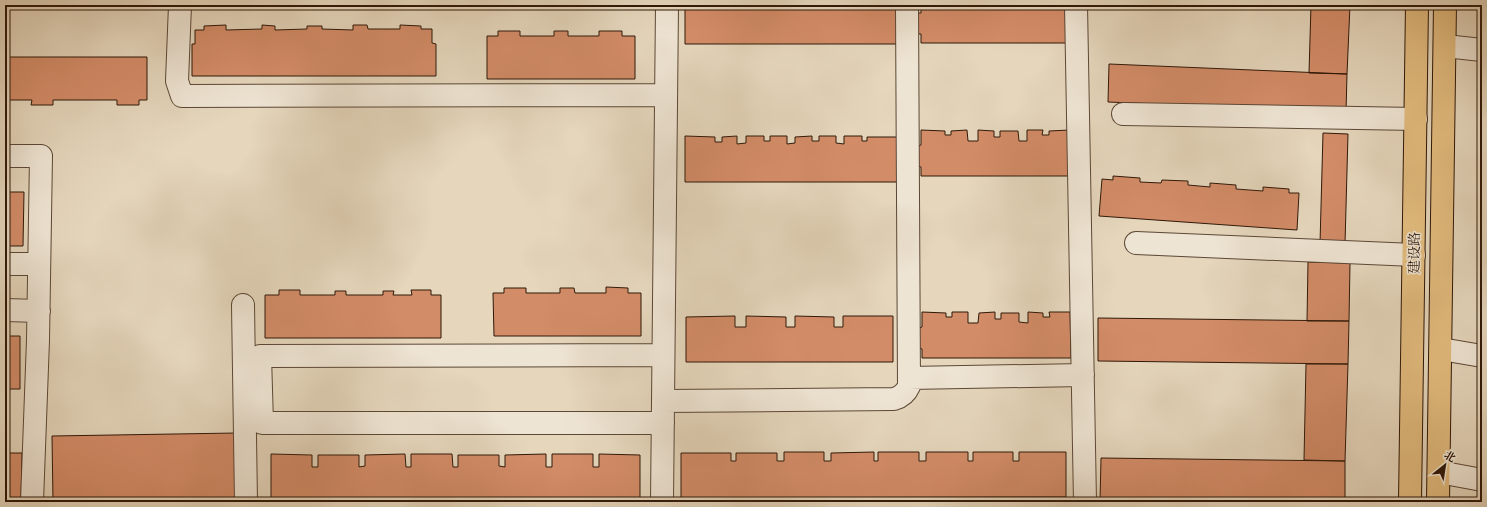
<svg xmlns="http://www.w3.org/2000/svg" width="1487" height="507" font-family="'Sorts Mill Goudy','Noto Serif SC',serif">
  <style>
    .building { fill: #d38c68; stroke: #2f1809 }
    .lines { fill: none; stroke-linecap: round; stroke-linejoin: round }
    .minor-casing { stroke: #5c4836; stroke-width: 24 }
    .major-casing { stroke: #2f1809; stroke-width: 24 }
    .minor { stroke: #eee4d3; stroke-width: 22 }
    .major { stroke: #e2bb7e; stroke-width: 22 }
    .labels { text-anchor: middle; stroke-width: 3; stroke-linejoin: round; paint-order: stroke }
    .street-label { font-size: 14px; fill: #2f1809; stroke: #eee4d3 }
  </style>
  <rect width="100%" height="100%" fill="#e5d6bc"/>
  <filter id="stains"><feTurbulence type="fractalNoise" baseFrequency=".005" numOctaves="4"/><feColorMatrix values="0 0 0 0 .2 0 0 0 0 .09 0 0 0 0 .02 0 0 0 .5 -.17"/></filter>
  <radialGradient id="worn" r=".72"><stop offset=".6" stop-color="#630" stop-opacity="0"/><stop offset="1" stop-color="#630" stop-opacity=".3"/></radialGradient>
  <!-- building -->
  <path class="building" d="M685,5H897V44H685Z
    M921,5H967V8H978L977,5H1018V8H1027V5H1069L1070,43H921V34H918V13H921Z
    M1311,5H1350L1347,74L1309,73Z
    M226,25V30L262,29V25L275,26V30L307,29V26H322V29L353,30V25H367L368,29H400V25L421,26V29H432V43L436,44V76H192V44H195V30H204V26Z
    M498,31H520V36H554V31H568V36H599V31H622V36H635V79H487V36H498Z
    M5,57H147V100H139V105H117V100H53V105H31L32,100H9V105H5Z
    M1109,64L1347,74L1346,112L1108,102Z
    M921,130L945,131V135H951V131L967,130L968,141H978V130L994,131V137H1000V131H1018L1019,141H1027V130H1043L1042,135H1049V131L1070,130V176H921V167L918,166V146L921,145Z
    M1323,133L1348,134L1345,244H1320Z
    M685,136L715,137V142H722V137L737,136V144L746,143V136H764V141H770V136H787V144L795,143V137L812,136V141H819V136H836V143L844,144V136H862V141H867V137H898V182H685Z
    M1113,176L1140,178V182L1161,183L1162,180L1188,181V185L1210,187V183L1236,185V189L1263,191V187L1289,189V193H1299L1297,230L1099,216L1102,179L1113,180Z
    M5,192H24L23,246H5Z
    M1308,262L1350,263L1349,321H1307Z
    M606,287L628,288V293H641V336H494L493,293H504V288H526V293H560V288H574L575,293H606Z
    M279,290H300V295H335V291H346V295H383V291H394L393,295H412L411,290H431V295H441V338H265V295H279Z
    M922,312L946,313V317H952V312H968V323H978L979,313L995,312V319H1001V313H1019V322L1028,323V312L1043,313V317H1050L1049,312H1070L1071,358H922V349L919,348V328L922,327Z
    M735,316V327H746V316L786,317V327H795V316L834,317V327H843V316H893V362H686V317Z
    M1098,318L1349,321L1348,364L1098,361Z
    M5,336H20V389H5Z
    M1306,364H1348L1345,461L1304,460Z
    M236,433L238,502H53L52,436Z
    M784,452H824V461H831V453L874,452V461H878V452H919V461H926V452H968V461H973V452H1013V461H1019V452H1066V497L681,498V453H731V461H736V453H777V461H784Z
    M5,453H22L21,502H5Z
    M271,454L312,455V467H318V455H359V467L365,466V455L405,454L406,467H411V454H452L453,467H458V455H499V466L505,467V455L546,454V467H552V454H593V467H599V454L640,455V501H271Z
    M1101,458L1345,461V499L1342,502H1100Z"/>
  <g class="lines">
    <defs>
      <path id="minor" d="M180,5L177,81L182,96L666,95
        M1076,5L1085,502
        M1445,46L1482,50
        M1123,114L1416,119
        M5,156H41L38,340L32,502
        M1136,243L1414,255
        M5,264H39
        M243,305L246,502
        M5,310L39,311
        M1441,349L1482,356
        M909,378L1083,375
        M663,401L894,399C901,397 906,393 909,386L907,5
        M663,423H262L260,356L663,355
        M1439,472L1482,480
        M662,502L667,5"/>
      <path id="major" d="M1410,502L1417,5
        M1438,502L1445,5"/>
    </defs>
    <!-- minor casing -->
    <use href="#minor" class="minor-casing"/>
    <!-- major casing -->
    <use href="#major" class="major-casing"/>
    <!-- minor -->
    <use href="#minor" class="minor"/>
    <!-- major -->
    <use href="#major" class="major"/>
  </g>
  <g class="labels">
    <!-- street labels -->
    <g class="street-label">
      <text transform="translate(1414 253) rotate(-89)" y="5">建设路</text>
    </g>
  </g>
  <!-- margin -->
  <rect width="1487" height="507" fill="none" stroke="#e5d6bc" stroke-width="20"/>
  <rect x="6" y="6" width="1475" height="495" fill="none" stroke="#2f1809" stroke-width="2"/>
  <rect x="10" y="10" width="1467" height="487" fill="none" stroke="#2f1809"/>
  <!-- north arrow -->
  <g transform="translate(1445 465) rotate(30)" stroke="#eee4d3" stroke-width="3" paint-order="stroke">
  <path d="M0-3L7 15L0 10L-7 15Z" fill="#2f1809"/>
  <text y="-6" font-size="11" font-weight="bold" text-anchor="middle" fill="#2f1809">北</text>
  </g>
  <rect width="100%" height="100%" filter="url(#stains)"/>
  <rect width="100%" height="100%" fill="url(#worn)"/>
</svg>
